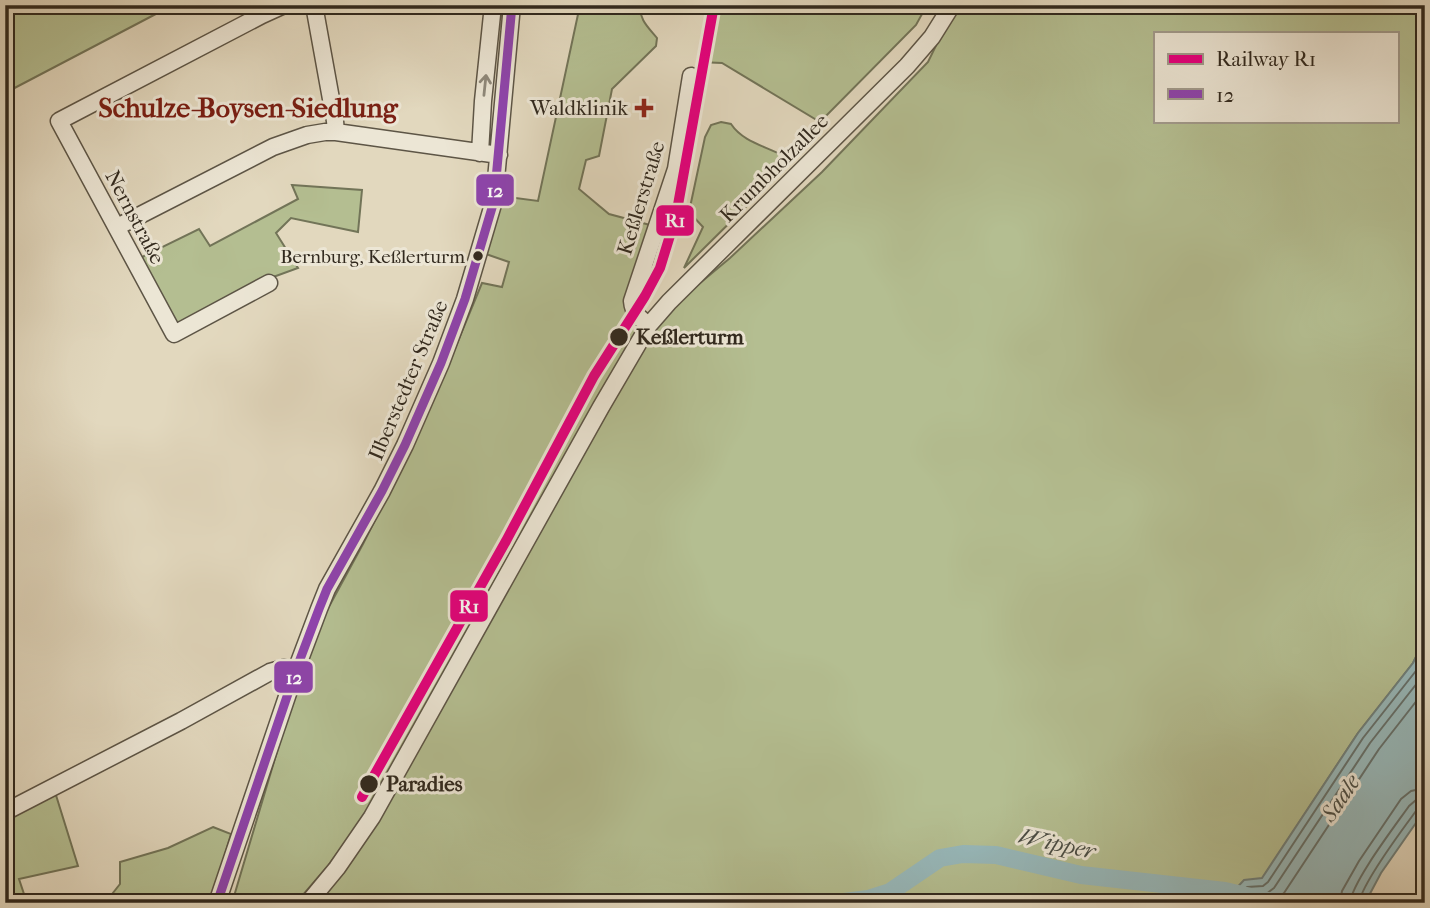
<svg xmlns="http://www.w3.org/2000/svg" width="1430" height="908" font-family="'IM FELL French Canon',serif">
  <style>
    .green { fill: #b4be91; stroke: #727458; stroke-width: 2; fill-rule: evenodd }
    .water { fill: #97b8ba; stroke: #6e7f7c; stroke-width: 2 }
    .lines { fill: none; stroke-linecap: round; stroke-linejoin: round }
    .shore { stroke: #64706c; stroke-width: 2 }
    .river { stroke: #97b8ba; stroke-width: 18 }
    .minor-casing { stroke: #5d5546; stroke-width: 19 }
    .minor { stroke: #ece6d5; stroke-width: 16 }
    .bus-1-casing { stroke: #ece6d5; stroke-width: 14 }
    .bus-1 { stroke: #8e44ad; stroke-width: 9 }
    .rail-1-casing { stroke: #ece6d5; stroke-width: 16 }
    .rail-1 { stroke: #e5007d; stroke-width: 10 }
    .oneway { stroke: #8e887a }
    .poi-dot { fill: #8f2418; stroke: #ece6d5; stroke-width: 2.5 }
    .bus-dot { fill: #31291e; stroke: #ece6d5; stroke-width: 2.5 }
    .labels { text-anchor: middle; stroke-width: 6; stroke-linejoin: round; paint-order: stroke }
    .bus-label { font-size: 19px; fill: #31291e; stroke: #ece6d5; text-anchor: end }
    .poi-label { font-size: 21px; fill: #31291e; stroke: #ece6d5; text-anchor: end }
    .street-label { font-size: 21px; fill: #31291e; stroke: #ece6d5 }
    .stop-label { font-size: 21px; font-weight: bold; fill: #31291e; stroke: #ece6d5; text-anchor: start }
    .water-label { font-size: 23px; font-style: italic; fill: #4a4d45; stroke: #ece6d5 }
    .district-label { font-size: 28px; font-weight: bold; fill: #7a1f14; stroke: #ece6d5 }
    .line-badge { stroke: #ece6d5; stroke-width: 2.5 }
    .badge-label { font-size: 19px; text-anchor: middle; font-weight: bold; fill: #fff }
  </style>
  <rect width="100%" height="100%" fill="#e2d8be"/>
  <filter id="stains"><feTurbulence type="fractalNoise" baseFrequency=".00286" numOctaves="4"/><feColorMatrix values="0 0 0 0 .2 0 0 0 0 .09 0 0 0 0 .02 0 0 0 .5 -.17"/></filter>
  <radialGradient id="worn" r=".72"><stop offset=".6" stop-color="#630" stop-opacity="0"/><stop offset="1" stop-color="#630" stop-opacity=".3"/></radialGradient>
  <!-- green -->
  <path class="green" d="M5,5H173L5,93Z
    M580,5H641C638,19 649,28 657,38L656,46L612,89L599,156L586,160L579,189L609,214L650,225L628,293L638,323L635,341L368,812L327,867L296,903H232L298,681L325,614L363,544L409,452L441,382L482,283L502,287L509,262L486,254L500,196L538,201Z
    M707,5H927L916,25L820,122L722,63L699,62Z
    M956,5H1425V639L1413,663L1358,733L1262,879L1231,894L1233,903H315L371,829L663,314L730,258L822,172L928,62ZM1155,33H1397V121H1155Z
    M721,122L731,124C745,145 773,147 792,161L684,268L703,227L689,212L705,137L711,125Z
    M292,185L362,190L358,232L291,218L276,233L298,268L265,280L177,326L140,258L199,229L210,246L298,199Z
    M55,792L78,866L19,879L27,903H5V818Z
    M213,827L231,834L211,903H105L120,884V862L168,848Z"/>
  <!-- water -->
  <path class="water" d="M1425,639V810L1381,873L1365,903H1233L1231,894L1244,880L1262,878L1358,733L1413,663Z"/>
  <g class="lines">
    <!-- shore -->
    <path class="shore" d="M1239,903V895L1247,887L1263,886L1268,882L1363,738L1419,667L1425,655
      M1248,903L1249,899L1251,895L1266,894L1274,888L1370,743L1425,673
      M1272,903L1284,893L1379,749L1425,690
      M1340,903L1342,891L1359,861L1401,799L1411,791L1425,788
      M1350,903C1352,882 1395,826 1409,806L1416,800L1425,799
      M1359,903C1362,883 1402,830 1416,811L1419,808L1425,807"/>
    <!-- river -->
    <path class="river" d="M836,903L868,899L890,892L940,858L963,854L996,855L1081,875L1225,891L1276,903"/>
    <defs>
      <path id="minor" d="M314,5L335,121L336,132
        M480,153L483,101L493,5
        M117,227L273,147L307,135L325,132H336L499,155
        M269,283L174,334L59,121L262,15L284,5
        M649,325C639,318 633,313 632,301L676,169L691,76
        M5,812L181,721L270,672L284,668L296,670
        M217,903L296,670L319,609L327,589L382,491L405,445L441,363L465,299L494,201L512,5
        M308,903L337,868L372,817L601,407L649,325L669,302L907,66L932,37L952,5"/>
    </defs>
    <!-- minor casing -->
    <use href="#minor" class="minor-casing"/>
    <!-- minor -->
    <use href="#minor" class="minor"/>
    <defs>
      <path id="bus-1" d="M217,903L296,670L319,609L327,589L382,491L405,445L441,363L465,299L494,201L512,5"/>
    </defs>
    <!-- bus-1 casing -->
    <use href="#bus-1" class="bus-1-casing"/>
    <!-- bus-1 -->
    <use href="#bus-1" class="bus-1"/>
    <defs>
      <path id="rail-1" d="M362,797L506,541L594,376L645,296L660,268L676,216L714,5"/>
    </defs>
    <!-- rail-1 casing -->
    <use href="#rail-1" class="rail-1-casing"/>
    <!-- rail-1 -->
    <use href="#rail-1" class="rail-1"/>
  </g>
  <!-- one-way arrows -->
  <defs><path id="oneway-shaft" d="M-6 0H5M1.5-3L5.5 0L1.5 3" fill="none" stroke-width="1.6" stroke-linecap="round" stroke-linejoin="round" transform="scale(1.75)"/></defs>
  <use class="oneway" href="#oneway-shaft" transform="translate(485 85) rotate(-84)"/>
  <!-- markers -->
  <path class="poi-dot" d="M640.5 97.5h7v7h7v7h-7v7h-7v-7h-7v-7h7z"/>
  <g class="bus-dot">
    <circle cx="478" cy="256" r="6"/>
    <circle cx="619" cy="337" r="10"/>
    <circle cx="369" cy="784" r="10"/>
  </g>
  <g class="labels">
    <!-- bus labels -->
    <g class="bus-label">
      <text x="465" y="263">Bernburg, Keßlerturm</text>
    </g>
    <!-- poi labels -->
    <g class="poi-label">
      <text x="628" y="115">Waldklinik</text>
    </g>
    <!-- street labels -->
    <g class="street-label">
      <text transform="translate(774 168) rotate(-45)" y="7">Krumbholzallee</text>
      <text transform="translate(641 198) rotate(-73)" y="7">Keßlerstraße</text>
      <text transform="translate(135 217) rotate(62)" y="7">Nernstraße</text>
      <text transform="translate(408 380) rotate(-67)" y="7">Ilberstedter Straße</text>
    </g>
    <!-- stop labels -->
    <g class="stop-label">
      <text x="636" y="344">Keßlerturm</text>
      <text x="386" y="791">Paradies</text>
    </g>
    <!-- water labels -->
    <g class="water-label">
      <text transform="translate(1340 798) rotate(-56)" y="8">Saale</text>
      <text transform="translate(1057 843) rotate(12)" y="8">Wipper</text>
    </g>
    <!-- district labels -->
    <g class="district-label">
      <text x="248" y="117">Schulze-Boysen-Siedlung</text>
    </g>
  </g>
  <g class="line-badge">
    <rect x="475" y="173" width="40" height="34" rx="7" fill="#8e44ad"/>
    <rect x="655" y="204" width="40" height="33" rx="7" fill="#e5007d"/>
    <rect x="449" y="589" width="40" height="34" rx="7" fill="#e5007d"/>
    <rect x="273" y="660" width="41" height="34" rx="7" fill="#8e44ad"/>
  </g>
  <g class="badge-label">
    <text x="495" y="197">12</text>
    <text x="675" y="227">R1</text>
    <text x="469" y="613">R1</text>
    <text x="294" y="684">12</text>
  </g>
  <!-- margin -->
  <rect width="1430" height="908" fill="none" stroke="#e2d8be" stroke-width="28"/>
  <rect x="7" y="7" width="1416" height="894" fill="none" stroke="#31291e" stroke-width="3.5"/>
  <rect x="14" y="14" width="1402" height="880" fill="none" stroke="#31291e" stroke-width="2"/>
  <!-- legend -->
  <rect x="1154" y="32" width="245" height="91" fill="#ece6d5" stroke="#a19a8c" stroke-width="2"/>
  <rect x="1168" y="54" width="35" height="10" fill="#e5007d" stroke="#a19a8c" stroke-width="2"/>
  <text x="1216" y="66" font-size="21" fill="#31291e">Railway R1</text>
  <rect x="1168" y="89" width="35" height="10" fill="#8e44ad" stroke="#a19a8c" stroke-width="2"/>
  <text x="1216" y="102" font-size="21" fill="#31291e">12</text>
  <rect width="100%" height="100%" filter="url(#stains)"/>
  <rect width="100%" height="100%" fill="url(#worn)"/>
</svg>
